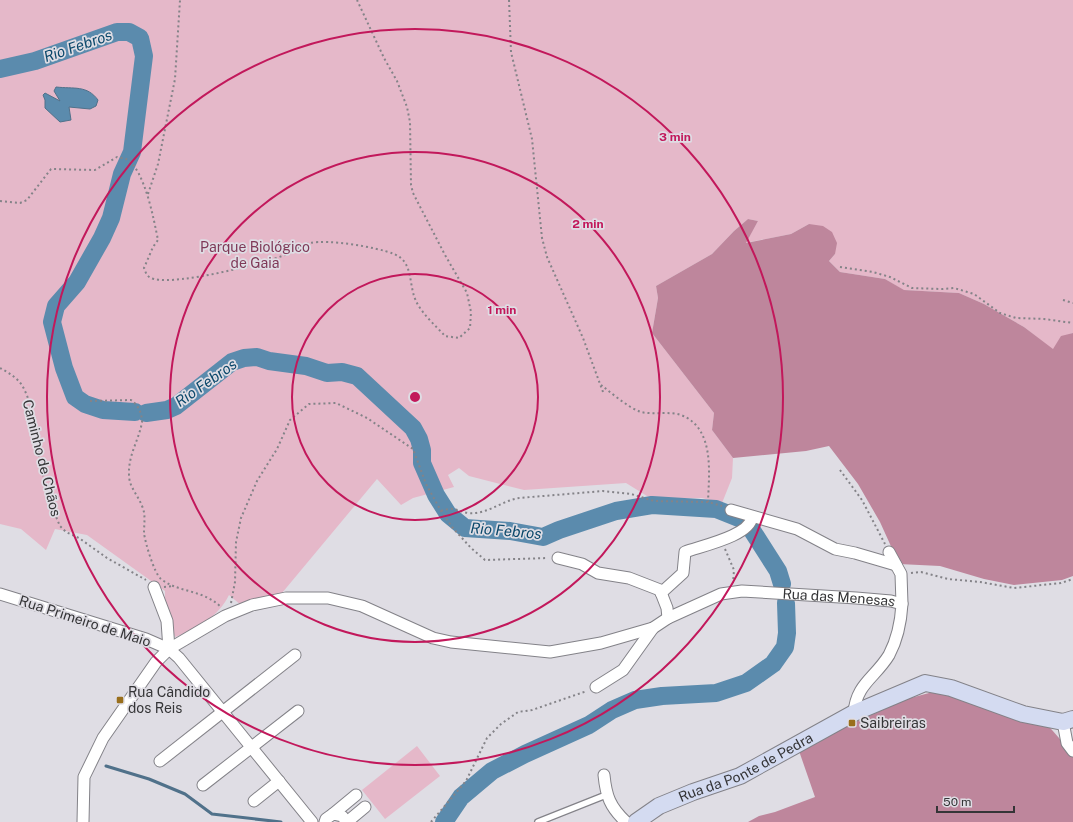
<svg xmlns="http://www.w3.org/2000/svg" width="1073" height="822" font-family="'Public Sans',sans-serif">
  <style>
    .green { fill: #e5b8c9 }
    .forest { fill: #be869c }
    .water { fill: #5b8bad; stroke: #50718a }
    .lines { fill: none; stroke-linecap: round; stroke-linejoin: round }
    .stream { stroke: #50718a; stroke-width: 3 }
    .river { stroke: #5b8bad; stroke-width: 18 }
    .lane-casing { stroke: #838288; stroke-width: 8 }
    .street-casing { stroke: #838288; stroke-width: 13 }
    .secondary-casing { stroke: #838288; stroke-width: 18 }
    .path { stroke: #848388; stroke-width: 2; stroke-dasharray: 2 3; stroke-linecap: butt }
    .lane { stroke: #fff; stroke-width: 5.5 }
    .street { stroke: #fff; stroke-width: 11 }
    .secondary { stroke: #d4dbf1; stroke-width: 16 }
    .ring { fill: none; stroke: #c2185b; stroke-width: 2 }
    .poi-dot { fill: #996f1c; stroke: #dfdde4; stroke-width: 1.5 }
    .labels { text-anchor: middle; stroke-width: 3.5; stroke-linejoin: round; paint-order: stroke }
    .park-label { font-size: 14px; fill: #7f3958; stroke: #dfdde4 }
    .street-label { font-size: 14px; fill: #353537; stroke: #dfdde4 }
    .poi-label { font-size: 14px; fill: #353537; stroke: #dfdde4; text-anchor: start }
    .water-label { font-size: 15px; font-style: italic; fill: #0b486b; stroke: #dfdde4 }
    .centre { fill: #c2185b; stroke: #dfdde4; stroke-width: 2 }
    .ring-label { font-size: 12px; text-anchor: middle; font-weight: bold; fill: #c2185b; stroke: #dfdde4; stroke-width: 3.5; stroke-linejoin: round; paint-order: stroke }
  </style>
  <rect width="100%" height="100%" fill="#dfdde4"/>
  <!-- green -->
  <path class="green" d="M0,0H1073V333L1061,337L1053,350L1024,327L984,304L959,293L903,290L885,279L840,272L829,261L835,254L809,224L791,234L745,243L758,221L748,219L734,231L712,254L656,286L658,298L652,333L714,413L712,430L733,458L732,478L722,503L702,498L658,499L647,496L626,483L524,490L469,476L459,468L448,475L454,487L413,498L401,505L377,479L282,593L241,605L229,595C219,616 197,629 175,637L165,605V591L87,535L55,529L46,550L21,529L0,524Z
    M417,746L440,776L385,819L362,790Z"/>
  <!-- forest -->
  <path class="forest" d="M748,219L758,221L746,243L791,234L809,224L823,226L832,232L837,243L835,254L829,261L840,272L885,279L904,290L959,293L984,304L1024,327L1053,349L1061,336L1073,333V576L1062,580L1014,585L984,579L940,566L899,564L880,522L858,484L829,446L806,451L733,458L712,430L714,413L652,333L658,298L656,286L712,254L734,231Z
    M940,690L1045,722L1073,754V822H748L759,816L775,812L815,797L798,748L907,699Z"/>
  <!-- water -->
  <path class="water" d="M56,87C74,89 87,85 98,100L96,106L90,109L69,107L71,120L60,122L45,108V100L43,95L45,93L60,101L54,91Z"/>
  <g class="lines">
    <!-- stream -->
    <path class="stream" d="M106,766L149,779L185,794L212,814L281,822"/>
    <!-- river -->
    <path class="river" d="M0,69L35,61L117,32H129L140,38L144,56L132,152L122,174L111,218L102,238L77,282L56,306L52,322L64,368L75,397L85,404L103,410L135,412
      M146,413L167,410L176,406L232,362L244,358L257,357L269,361L306,366L327,373L342,372L357,376L413,428L419,439L422,450V463L436,495L448,514L465,528L510,531L543,537L559,530L616,511L652,505L716,509L746,521L778,571L782,584
      M444,822L461,797L492,771L525,754L589,725L612,710L635,700L662,696L716,693L746,683L773,664L785,647L787,633L786,603"/>
    <defs>
      <path id="lane" d="M538,822L606,795"/>
      <g id="street">
        <path d="M731,510L797,529L835,549L855,553L896,565"/>
        <path d="M889,552L901,574L902,604"/>
        <path d="M558,558L582,564L598,573L629,578L660,590L667,608L668,618"/>
        <path d="M154,587L167,621L169,649"/>
        <path d="M661,593L683,573L685,552C701,546 750,536 752,517"/>
        <path d="M0,594L146,639L169,649L179,658L312,822"/>
        <path id="s1" d="M596,687L623,670L653,628L668,618L721,594L742,591L856,598L891,601L902,604C901,621 897,640 889,655C875,678 856,684 854,713"/>
        <path d="M1063,722L1067,743L1073,751"/>
        <path d="M160,761L295,655"/>
        <path d="M604,775C606,796 610,807 626,822"/>
        <path d="M203,785L298,711"/>
        <path d="M254,801L279,781"/>
        <path d="M333,814L356,795"/>
        <path d="M83,822L84,777L103,738L156,662L169,649L225,616L252,605L286,598H328L362,606L433,638L451,642L550,652L601,643L653,628"/>
        <path d="M325,822L326,819L333,814L342,816L347,822"/>
        <path d="M347,822L365,807"/>
      </g>
      <g id="secondary">
        <path id="s2" d="M636,822L659,806L693,792L740,776L854,713L925,683L951,688L1023,714L1063,722L1073,719"/>
      </g>
    </defs>
    <!-- lane casing -->
    <use href="#lane" class="lane-casing"/>
    <!-- street casing -->
    <use href="#street" class="street-casing"/>
    <!-- secondary casing -->
    <use href="#secondary" class="secondary-casing"/>
    <!-- path -->
    <path class="path" d="M509,0L511,52L532,139L542,238L547,257L583,338L603,392
      M148,194L158,164L175,79L180,0
      M0,201L20,203L27,200L51,169L95,170L117,157C120,158 124,158 126,159C145,169 154,221 158,240L153,247L144,268C146,274 148,278 154,279C180,285 261,264 288,254C295,251 302,245 310,243C327,239 377,247 394,254C414,262 408,284 416,301C422,314 436,326 445,336L459,338L470,328L471,312L467,293L445,255L413,193L411,185L410,122L407,107L397,81L384,58L357,0
      M840,267L873,272L890,277L912,288L942,289L954,288L974,294L1000,313L1016,318L1044,319L1073,323
      M1063,300L1073,303
      M0,368C9,373 18,378 23,387C35,409 35,438 40,462C45,484 51,506 60,526L66,532L79,538L107,558L146,580
      M601,385C613,394 627,407 641,412C654,415 669,411 681,415C715,428 709,473 708,502
      M90,401L131,400C138,405 142,413 142,422C139,440 128,455 129,475C129,487 138,495 142,506C146,514 144,524 144,533C145,542 154,573 161,579C179,593 202,589 221,607
      M840,470L862,500L885,544
      M441,511C455,506 456,511 468,513C487,515 501,501 519,498L603,491L631,494L654,501L708,502L722,506
      M725,549L734,570L733,583
      M911,573L921,572L948,579L980,582L1014,588L1061,583L1073,579
      M164,587L174,586
      M231,603L235,582L236,542L241,518L257,481L277,449L290,420L309,404L336,403L367,418L413,449L426,484L441,511L452,527L471,548L485,560L548,558
      M431,822L466,781L487,738L501,724L518,712L532,710L587,691"/>
    <!-- lane -->
    <use href="#lane" class="lane"/>
    <!-- street -->
    <use href="#street" class="street"/>
    <!-- secondary -->
    <use href="#secondary" class="secondary"/>
  </g>
  <!-- distance rings -->
  <g class="ring">
    <circle cx="415" cy="397" r="123"/>
    <circle cx="415" cy="397" r="245"/>
    <circle cx="415" cy="397" r="368"/>
  </g>
  <!-- markers -->
  <g class="poi-dot">
    <rect x="116" y="696" width="8" height="8" rx="2"/>
    <rect x="848" y="719" width="8" height="8" rx="2"/>
  </g>
  <g class="labels">
    <!-- park labels -->
    <g class="park-label">
      <text x="255" y="252">Parque Biológico<tspan x="255" dy="16">de Gaia</tspan></text>
    </g>
    <!-- street labels -->
    <g class="street-label">
      <text transform="translate(42 458) rotate(76)" y="5">Caminho de Chãos</text>
      <text dy="5" stroke="none"><textPath href="#s1" startOffset="278">Rua das Menesas</textPath></text>
      <text transform="translate(85 621) rotate(18)" y="5">Rua Primeiro de Maio</text>
      <text dy="5" stroke="none"><textPath href="#s2" startOffset="123">Rua da Ponte de Pedra</textPath></text>
    </g>
    <!-- poi labels -->
    <g class="poi-label">
      <text x="128" y="697">Rua Cândido<tspan x="128" dy="16">dos Reis</tspan></text>
      <text x="860" y="728">Saibreiras</text>
    </g>
    <!-- water labels -->
    <g class="water-label">
      <text transform="translate(78 46) rotate(-19)" y="5">Rio Febros</text>
      <text transform="translate(206 383) rotate(-35)" y="5">Rio Febros</text>
      <text transform="translate(506 531) rotate(5)" y="5">Rio Febros</text>
    </g>
  </g>
  <circle cx="415" cy="397" r="6" class="centre"/>
  <g class="ring-label">
    <text x="675" y="141">3 min</text>
    <text x="588" y="228">2 min</text>
    <text x="502" y="314">1 min</text>
  </g>
  <!-- scale -->
  <path d="M937 806v6h77v-6" fill="none" stroke="#353537" stroke-width="2"/>
  <text x="943" y="806" font-size="12" fill="#353537" stroke="#dfdde4" stroke-width="3" paint-order="stroke">50 m</text>
</svg>
